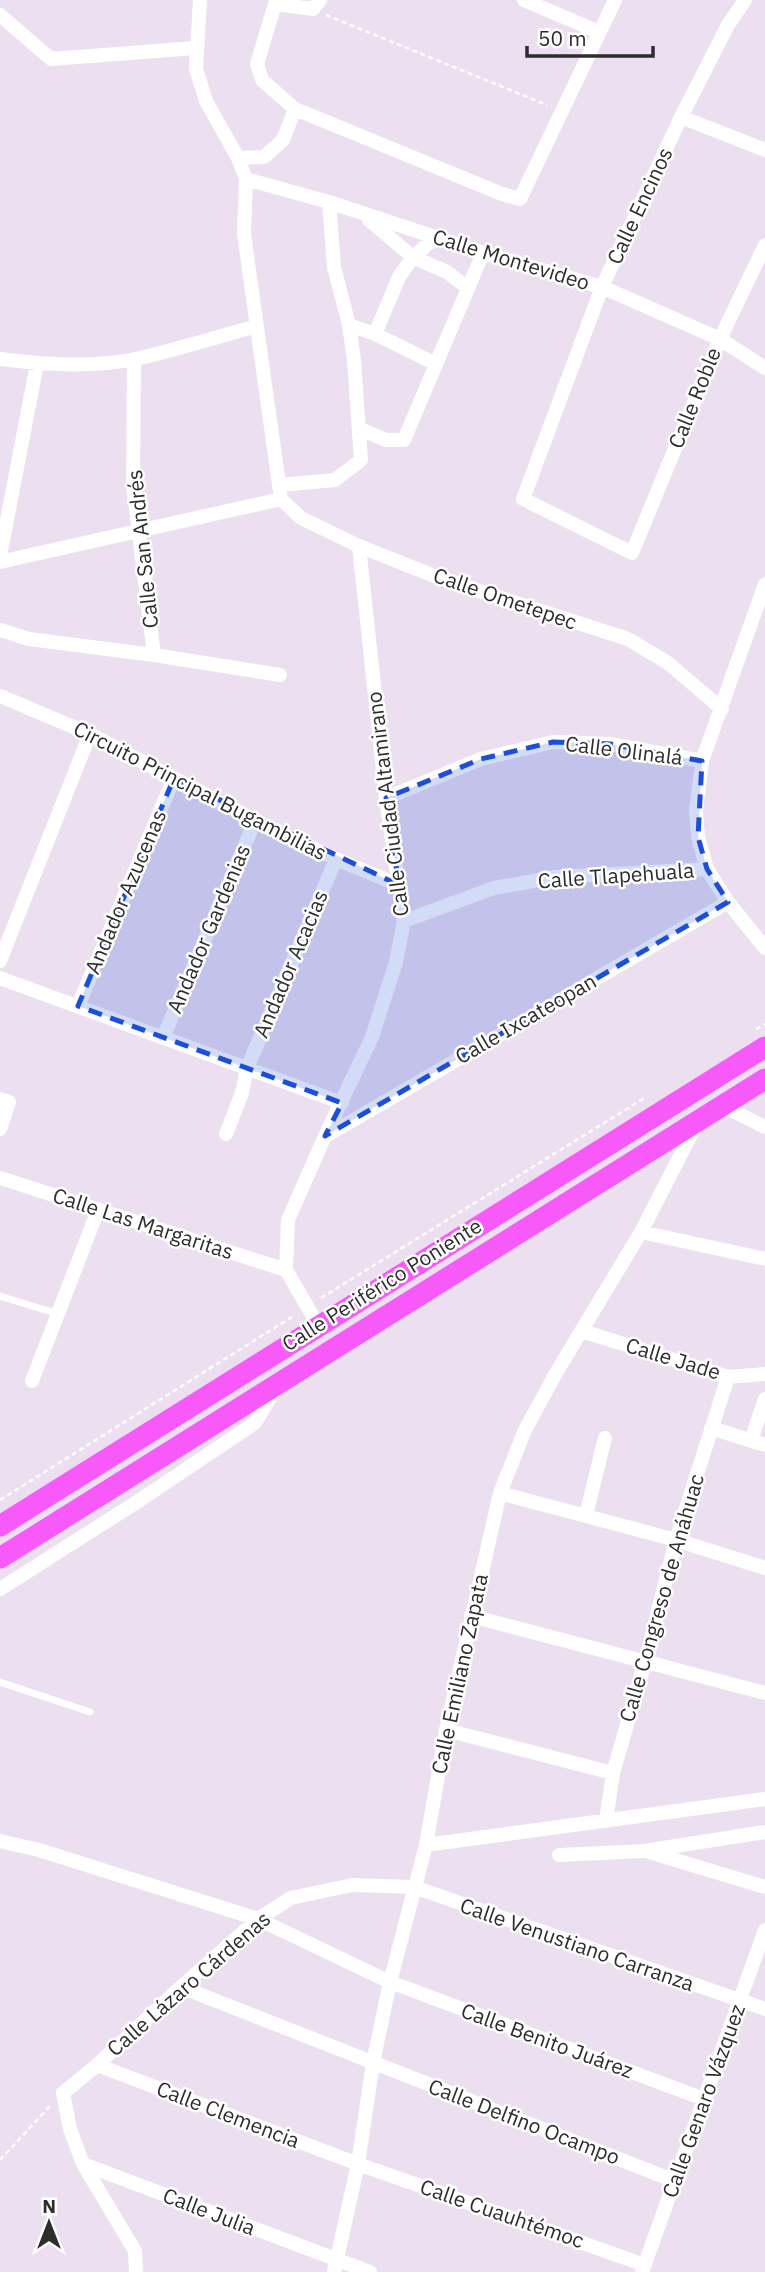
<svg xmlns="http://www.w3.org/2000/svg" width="765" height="2272" font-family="'IBM Plex Sans',sans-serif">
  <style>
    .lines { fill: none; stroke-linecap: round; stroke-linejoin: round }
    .path { stroke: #fff; stroke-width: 2.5; stroke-dasharray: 5 3.5; stroke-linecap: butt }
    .lane { stroke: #fff; stroke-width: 7 }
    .street { stroke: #fff; stroke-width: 14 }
    .primary { stroke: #f85afa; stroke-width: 21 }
    .marked { fill: #1d4ed8; fill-opacity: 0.2; stroke: #1d4ed8; stroke-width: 5; stroke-dasharray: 14 9; stroke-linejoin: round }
    .labels { text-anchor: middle; stroke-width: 5; stroke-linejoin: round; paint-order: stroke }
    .street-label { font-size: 21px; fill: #2d2d2d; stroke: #fff }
  </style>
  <rect width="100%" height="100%" fill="#ecdfef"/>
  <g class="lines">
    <!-- path -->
    <path class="path" d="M326,15L547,105
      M756,1029L765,1024
      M321,1298L646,1097
      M0,1500L295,1315
      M0,2160L50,2106"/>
    <!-- lane -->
    <path class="lane" d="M0,1296L58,1314
      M0,1682L90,1712"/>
    <!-- street -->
    <path class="street" d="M200,0L196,69L206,101L238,158L246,179L244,234L281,499
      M320,0L313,9L275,4L257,64L262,80L295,109L502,194L520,199L615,0
      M524,0L599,32
      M745,0L728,25L681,117L602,287L523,499L632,553L720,339L765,245
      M0,15L51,59L195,48
      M681,117L765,150
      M238,158L264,157L283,140L295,109
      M246,179L329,202L483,253L602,287L720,339L765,368
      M369,220L413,257L447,272L468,288
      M349,325L375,334L436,364
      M375,334L399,277L413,257L436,237
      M0,359C44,365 91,368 136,359C176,350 217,337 257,326
      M134,359L133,485L154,655
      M360,429L386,440H404L483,253
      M279,485L335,480L361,460L354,360L349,325L334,267L329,202
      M281,499L301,518L359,546L442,579L628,639L668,663L722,709
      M0,556L37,364
      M0,562L281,499
      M765,584L702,761L696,811L698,837L707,869L728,902L765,948
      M0,630L29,639L154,655L280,675
      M0,696L90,734L255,821L336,859L399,885
      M386,798L481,759L553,742L610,744L702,761
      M404,921L494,888L556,877L707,869
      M0,961L90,734
      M0,978L342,1103
      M78,1006L174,778
      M163,1038L255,821
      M0,1099L9,1102L0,1129
      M721,1105L765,1127
      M226,1134L242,1093L247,1068L336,859
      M326,1136L728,902
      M0,1178L286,1270
      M641,1232L765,1259
      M318,1325L286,1270L288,1220L325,1136L372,1037L396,962L404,921L386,798L359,546
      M582,1331L728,1377L765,1374
      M32,1381L98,1210
      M711,1428L765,1445
      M751,1440L765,1399
      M500,1493L676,1540L765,1568
      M586,1515L605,1438
      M0,1589L140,1500L255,1423L276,1388
      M471,1616L765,1693
      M446,1730L613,1773
      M606,1821L613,1773L645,1662L676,1540L728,1377
      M0,1841L39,1850L258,1919L390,1982L704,2099
      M426,1845L765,1799
      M649,1852L765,1887
      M559,1855L644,1851L765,1832
      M181,1987L675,2181
      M97,2065L358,2164L645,2265
      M83,2164L370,2272
      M136,2272L135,2251L83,2164L70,2129L63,2093L97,2065L181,1987L258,1919L291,1898L352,1885L414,1887L765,2009
      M334,2272L358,2164L373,2063L390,1982L426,1845L446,1730L500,1493L525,1430L556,1373L641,1232L697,1123
      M642,2272L765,1930"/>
    <!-- primary -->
    <path class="primary" d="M0,1526L765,1047
      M0,1558L765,1079"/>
  </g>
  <!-- marked area -->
  <path class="marked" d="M553,742L610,744L702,761L698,837L707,869L728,902L325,1136L342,1103L78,1006L174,778L399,885L386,798L481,759Z"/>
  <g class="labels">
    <!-- street labels -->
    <g class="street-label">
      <text transform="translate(640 206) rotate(-65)" y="7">Calle Encinos</text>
      <text transform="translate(511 260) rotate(17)" y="7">Calle Montevideo</text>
      <text transform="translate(695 398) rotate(-68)" y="7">Calle Roble</text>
      <text transform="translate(143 549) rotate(-96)" y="7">Calle San Andrés</text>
      <text transform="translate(505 599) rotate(19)" y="7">Calle Ometepec</text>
      <text transform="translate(624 751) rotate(7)" y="7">Calle Olinalá</text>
      <text transform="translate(200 791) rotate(27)" y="7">Circuito Principal Bugambilias</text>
      <text transform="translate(388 804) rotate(-97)" y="7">Calle Ciudad Altamirano</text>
      <text transform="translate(616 876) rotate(-4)" y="7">Calle Tlapehuala</text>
      <text transform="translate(126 892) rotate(-67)" y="7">Andador Azucenas</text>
      <text transform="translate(209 929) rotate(-67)" y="7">Andador Gardenias</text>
      <text transform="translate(291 964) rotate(-67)" y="7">Andador Acacias</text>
      <text transform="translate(526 1019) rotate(-30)" y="7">Calle Ixcateopan</text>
      <text transform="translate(143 1224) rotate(18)" y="7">Calle Las Margaritas</text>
      <text transform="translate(382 1285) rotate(-32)" y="7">Calle Periférico Poniente</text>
      <text transform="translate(673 1359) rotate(17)" y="7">Calle Jade</text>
      <text transform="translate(662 1598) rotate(-74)" y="7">Calle Congreso de Anáhuac</text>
      <text transform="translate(460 1674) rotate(-78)" y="7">Calle Emiliano Zapata</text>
      <text transform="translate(577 1945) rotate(19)" y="7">Calle Venustiano Carranza</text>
      <text transform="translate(189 1984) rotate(-41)" y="7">Calle Lázaro Cárdenas</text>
      <text transform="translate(547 2041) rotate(20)" y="7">Calle Benito Juárez</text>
      <text transform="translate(704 2101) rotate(-70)" y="7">Calle Genaro Vázquez</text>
      <text transform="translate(228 2115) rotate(21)" y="7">Calle Clemencia</text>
      <text transform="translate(524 2122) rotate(21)" y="7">Calle Delfino Ocampo</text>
      <text transform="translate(209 2212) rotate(21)" y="7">Calle Julia</text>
      <text transform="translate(502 2214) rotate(19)" y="7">Calle Cuauhtémoc</text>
    </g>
  </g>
  <!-- north arrow -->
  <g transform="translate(49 2223)" stroke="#ffffff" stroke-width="5" paint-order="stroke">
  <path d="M0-5L12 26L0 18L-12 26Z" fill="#2d2d2d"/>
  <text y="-10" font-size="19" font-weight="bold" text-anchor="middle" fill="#2d2d2d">N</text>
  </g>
  <!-- scale -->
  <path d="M527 46v10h126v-10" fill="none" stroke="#2d2d2d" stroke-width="3.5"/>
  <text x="538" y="46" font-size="21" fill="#2d2d2d" stroke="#ffffff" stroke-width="5" paint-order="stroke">50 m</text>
</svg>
